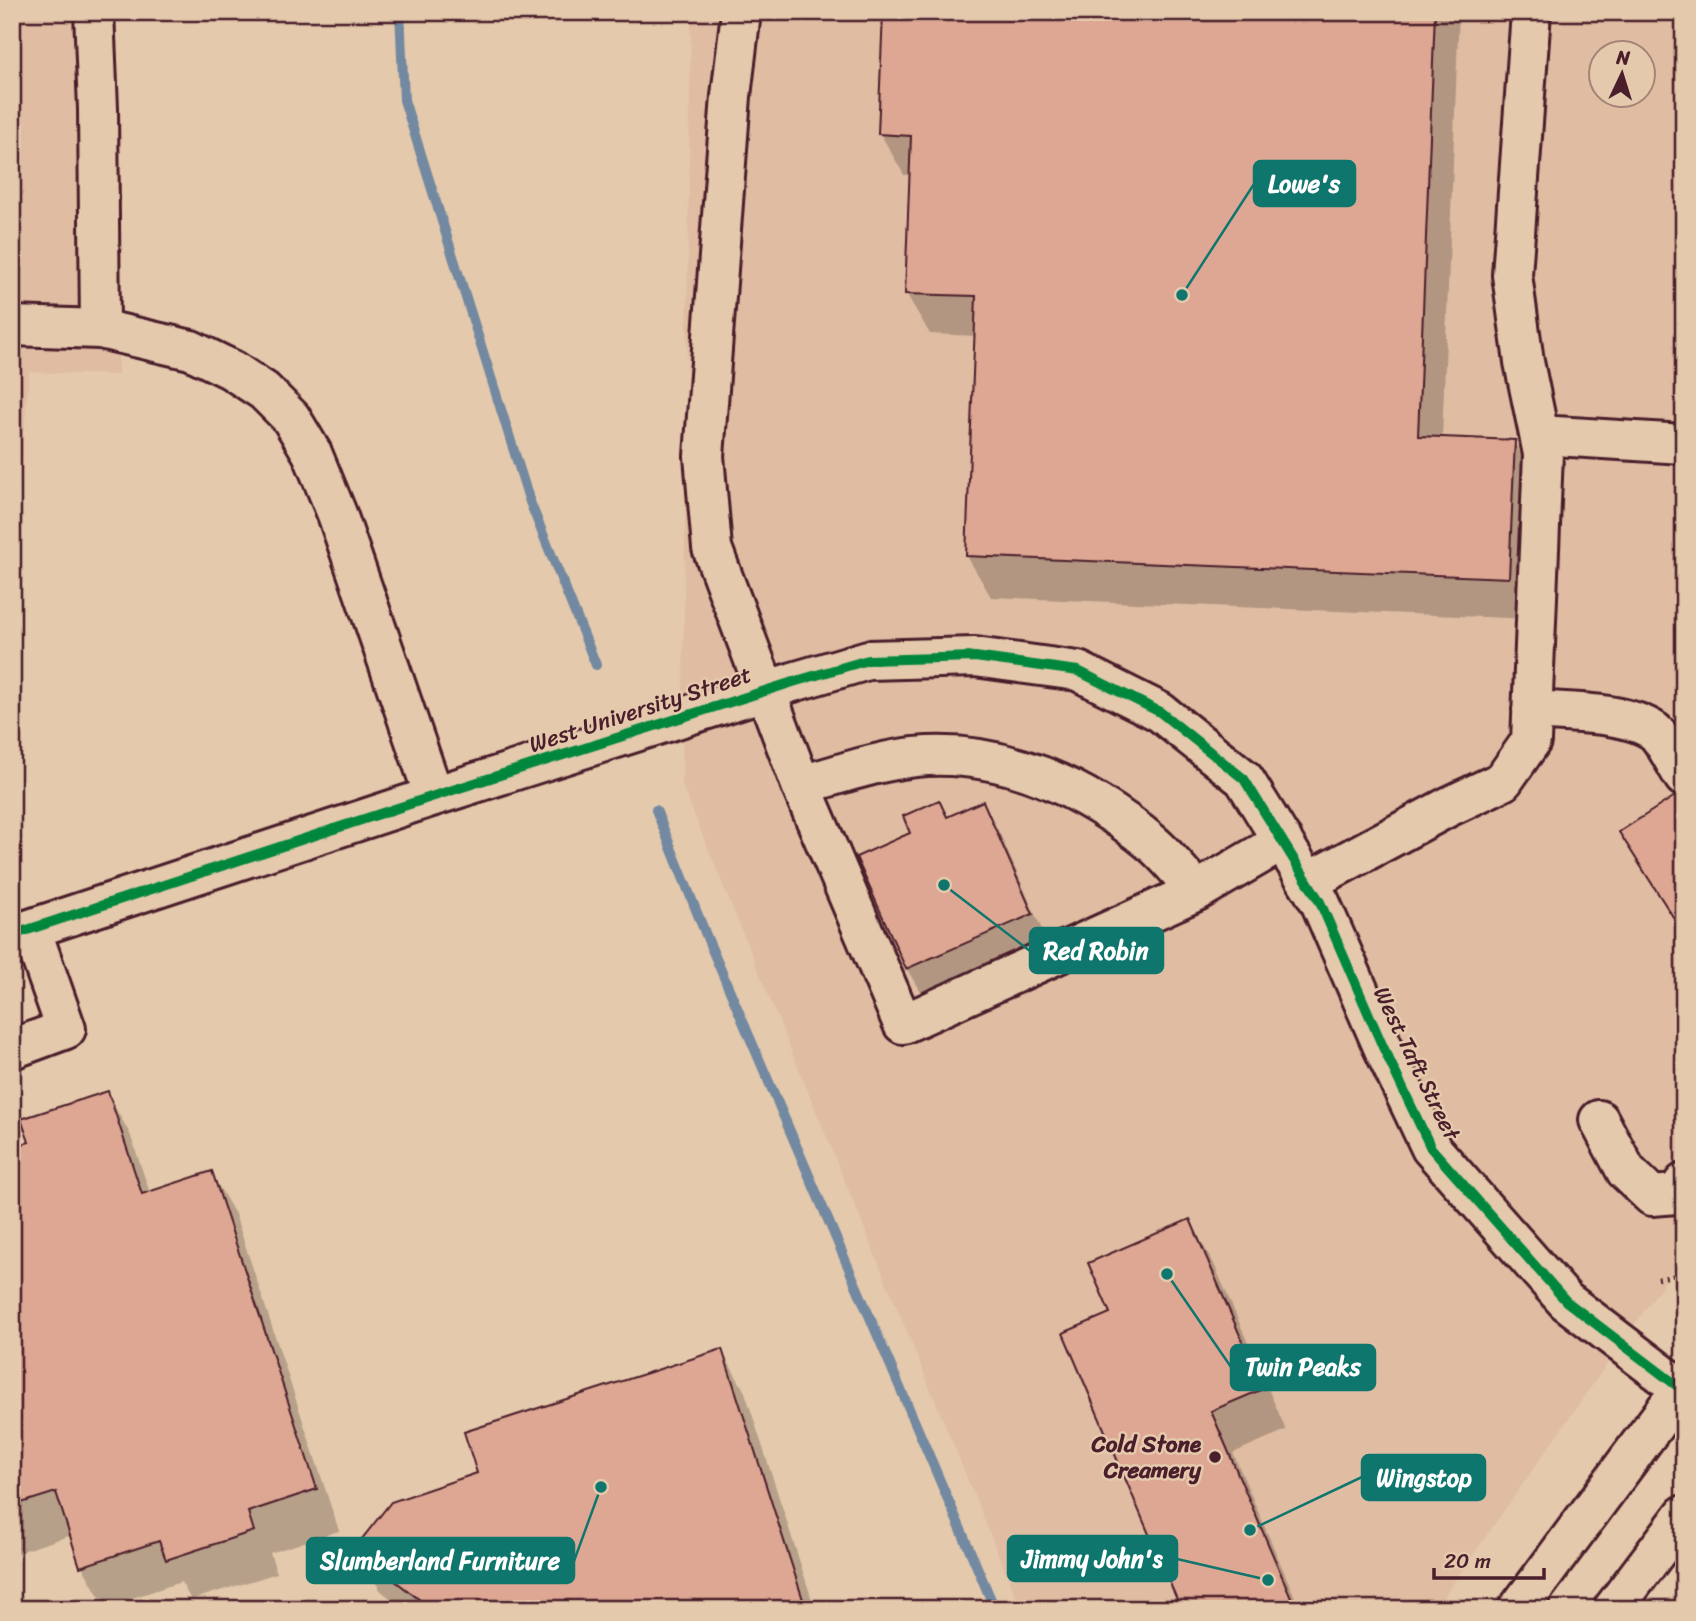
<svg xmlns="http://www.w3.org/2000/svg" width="1696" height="1621" font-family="Sriracha,sans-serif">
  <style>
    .built { fill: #dfbca2; fill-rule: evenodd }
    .shadow { fill: #0003 }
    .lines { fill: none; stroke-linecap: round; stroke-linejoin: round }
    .stream { stroke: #7289a1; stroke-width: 10 }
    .building { fill: #dda793; stroke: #4a1f2b; stroke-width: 2 }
    .minor-casing { stroke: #4a1f2b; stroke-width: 44 }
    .major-casing { stroke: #4a1f2b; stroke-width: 44 }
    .path { stroke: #4a1f2b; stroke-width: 4.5; stroke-dasharray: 2 5; stroke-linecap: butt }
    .minor { stroke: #e4c9ac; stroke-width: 38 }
    .major { stroke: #e4c9ac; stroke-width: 38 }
    .cycleway-casing { stroke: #e4c9ac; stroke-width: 15 }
    .cycleway { stroke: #00873e; stroke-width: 10 }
    .poi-dot { fill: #4a1f2b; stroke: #e4c9ac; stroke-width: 2.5 }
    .labels { text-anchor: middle; stroke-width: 5; stroke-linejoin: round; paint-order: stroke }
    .street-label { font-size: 23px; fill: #4a1f2b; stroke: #e4c9ac }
    .poi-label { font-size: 23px; font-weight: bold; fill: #4a1f2b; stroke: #e4c9ac; text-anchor: end }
    .leader { fill: none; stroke: #0f766e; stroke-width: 2.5 }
    .callout-dot { fill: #0f766e; stroke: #e4c9ac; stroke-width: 2.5 }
    .callout { fill: #0f766e; stroke: #0f766e; stroke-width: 2.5 }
    .callout-label { font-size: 24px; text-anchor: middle; font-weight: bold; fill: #fff }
  </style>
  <rect width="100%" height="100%" fill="#e4c9ac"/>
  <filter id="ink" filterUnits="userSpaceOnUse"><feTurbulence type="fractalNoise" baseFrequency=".0143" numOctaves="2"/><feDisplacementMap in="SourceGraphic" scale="14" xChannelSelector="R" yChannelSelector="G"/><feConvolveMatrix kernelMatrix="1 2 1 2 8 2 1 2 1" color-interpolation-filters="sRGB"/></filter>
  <g filter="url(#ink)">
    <!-- built -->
    <path class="built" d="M12,12H117L118,375L29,372L12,572Z
      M691,12H1684V1254L1435,1609H1021L682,785ZM1602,52H1644V94H1602Z"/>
    <!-- shadow -->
    <path class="shadow" d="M885,12H1459L1442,439L1514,442L1537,483L1532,619L991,597L967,556L976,336L930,334L906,293L911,175H904L880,133Z
      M939,802L948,818L982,803L1000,834L1049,946L925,1000L907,969L858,858L913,834Z
      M107,1093L130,1134L150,1193L211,1173L235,1214L339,1531L270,1553L277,1573L191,1600L181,1582L105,1607L82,1566L72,1535L13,1554L12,1553V1149L31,1143Z
      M1189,1221L1213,1262L1286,1430L1233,1453L1300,1609H1183L1112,1314Z
      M722,1351L745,1392L815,1609H404L380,1590L356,1549L479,1474Z"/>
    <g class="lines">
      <!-- stream -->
      <path class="stream" d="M400,12L404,100L530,502L596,665
        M656,810L708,940L995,1609"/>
    </g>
    <!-- building -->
    <path class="building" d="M883,12H1435L1418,436L1515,440L1509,578L966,556L976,296L905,294L911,136L878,134Z
      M1675,796L1684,809V934L1619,832Z
      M939,800L947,817L983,801L1033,914L906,969L856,857L910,833L903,816Z
      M108,1091L142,1194L212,1171L317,1489L248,1512L254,1531L166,1560L159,1541L80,1567L56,1492L12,1506V1147L29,1142L21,1119Z
      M1190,1219L1263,1389L1211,1411L1296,1609H1181L1063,1333L1110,1313L1088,1263Z
      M722,1349L806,1609H422L425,1604L354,1549L391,1502L477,1473L464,1432Z"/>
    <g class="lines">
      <defs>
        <path id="minor" d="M94,12L98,109L100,329
          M741,12L731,96L704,456L712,548L801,785L903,1024L1197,891L1283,841
          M12,326L100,329L191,350L232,370L264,391L291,418L312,453L337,514L434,796
          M1539,435L1684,444
          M1532,710C1567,713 1625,711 1654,731C1664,739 1676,765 1684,777
          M801,785C838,775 876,761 915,757C1002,748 1088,789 1153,844C1169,858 1183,876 1197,891
          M1308,882L1448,807L1503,781L1531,741L1543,454L1524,362L1512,275L1531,12
          M12,935L434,796L793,682L868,660L975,657L1078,671L1160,712L1244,779L1320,902L1383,1047L1431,1148L1566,1301L1684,1391
          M12,1049L66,1029L31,929
          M1599,1120L1626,1171L1652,1196L1676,1194L1684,1183"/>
        <path id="major" d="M1518,1609L1684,1385
          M1613,1609L1684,1515"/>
      </defs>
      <!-- minor casing -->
      <use href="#minor" class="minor-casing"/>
      <!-- major casing -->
      <use href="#major" class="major-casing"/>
      <!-- path -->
      <path class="path" d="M1658,1279L1684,1273"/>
      <!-- minor -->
      <use href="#minor" class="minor"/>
      <!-- major -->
      <use href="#major" class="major"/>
      <defs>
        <path id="cycleway" d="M12,935L434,796L793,682L868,660L975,657L1078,671L1160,712L1244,779L1320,902L1383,1047L1431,1148L1566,1301L1684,1391"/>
      </defs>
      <!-- cycleway casing -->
      <use href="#cycleway" class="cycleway-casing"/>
      <!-- cycleway -->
      <use href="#cycleway" class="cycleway"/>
    </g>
  </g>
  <!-- markers -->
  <circle class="poi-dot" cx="1215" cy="1457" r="7"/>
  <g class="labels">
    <!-- street labels -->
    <g class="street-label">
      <text transform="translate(640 709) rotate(-18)" y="8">West University Street</text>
      <text transform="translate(1417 1063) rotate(64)" y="8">West Taft Street</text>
    </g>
    <!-- poi labels -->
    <g class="poi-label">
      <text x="1201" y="1452">Cold Stone<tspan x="1201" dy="26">Creamery</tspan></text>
    </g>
  </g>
  <!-- callouts -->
  <path class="leader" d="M1182 295L1254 184M944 885L1030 951M1167 1274L1231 1367M1250 1530L1362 1477M1268 1580L1177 1559M601 1487L574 1561"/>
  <g class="callout-dot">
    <circle cx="1182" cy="295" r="7"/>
    <circle cx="944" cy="885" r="7"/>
    <circle cx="1167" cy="1274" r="7"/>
    <circle cx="1250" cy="1530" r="7"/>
    <circle cx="1268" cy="1580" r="7"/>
    <circle cx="601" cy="1487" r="7"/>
  </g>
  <g class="callout">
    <rect x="1254" y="161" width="101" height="45" rx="7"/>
    <rect x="1030" y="928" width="133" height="45" rx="7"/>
    <rect x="1231" y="1345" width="144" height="45" rx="7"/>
    <rect x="1362" y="1455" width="123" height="45" rx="7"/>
    <rect x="1008" y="1536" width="169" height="45" rx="7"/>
    <rect x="307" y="1538" width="267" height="45" rx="7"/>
  </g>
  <g class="callout-label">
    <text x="1304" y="192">Lowe's</text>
    <text x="1096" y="959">Red Robin</text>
    <text x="1303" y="1375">Twin Peaks</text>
    <text x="1424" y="1486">Wingstop</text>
    <text x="1092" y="1567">Jimmy John's</text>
    <text x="440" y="1569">Slumberland Furniture</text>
  </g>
  <!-- margin -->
  <rect width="1696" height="1621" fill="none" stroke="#e4c9ac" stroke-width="42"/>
  <rect x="21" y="21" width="1654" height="1579" fill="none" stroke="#4a1f2b" stroke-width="2.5" filter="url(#ink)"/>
  <!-- north arrow -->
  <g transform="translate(1622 74) rotate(4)"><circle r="33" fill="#e4c9ac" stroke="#a68578" stroke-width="2"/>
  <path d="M0-5L12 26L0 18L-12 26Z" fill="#4a1f2b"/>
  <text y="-10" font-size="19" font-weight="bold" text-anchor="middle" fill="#4a1f2b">N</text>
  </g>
  <!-- scale -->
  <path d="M1434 1568v10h110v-10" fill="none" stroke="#4a1f2b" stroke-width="3.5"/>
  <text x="1444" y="1568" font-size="21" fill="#4a1f2b" stroke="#e4c9ac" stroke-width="5" paint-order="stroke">20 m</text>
</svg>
